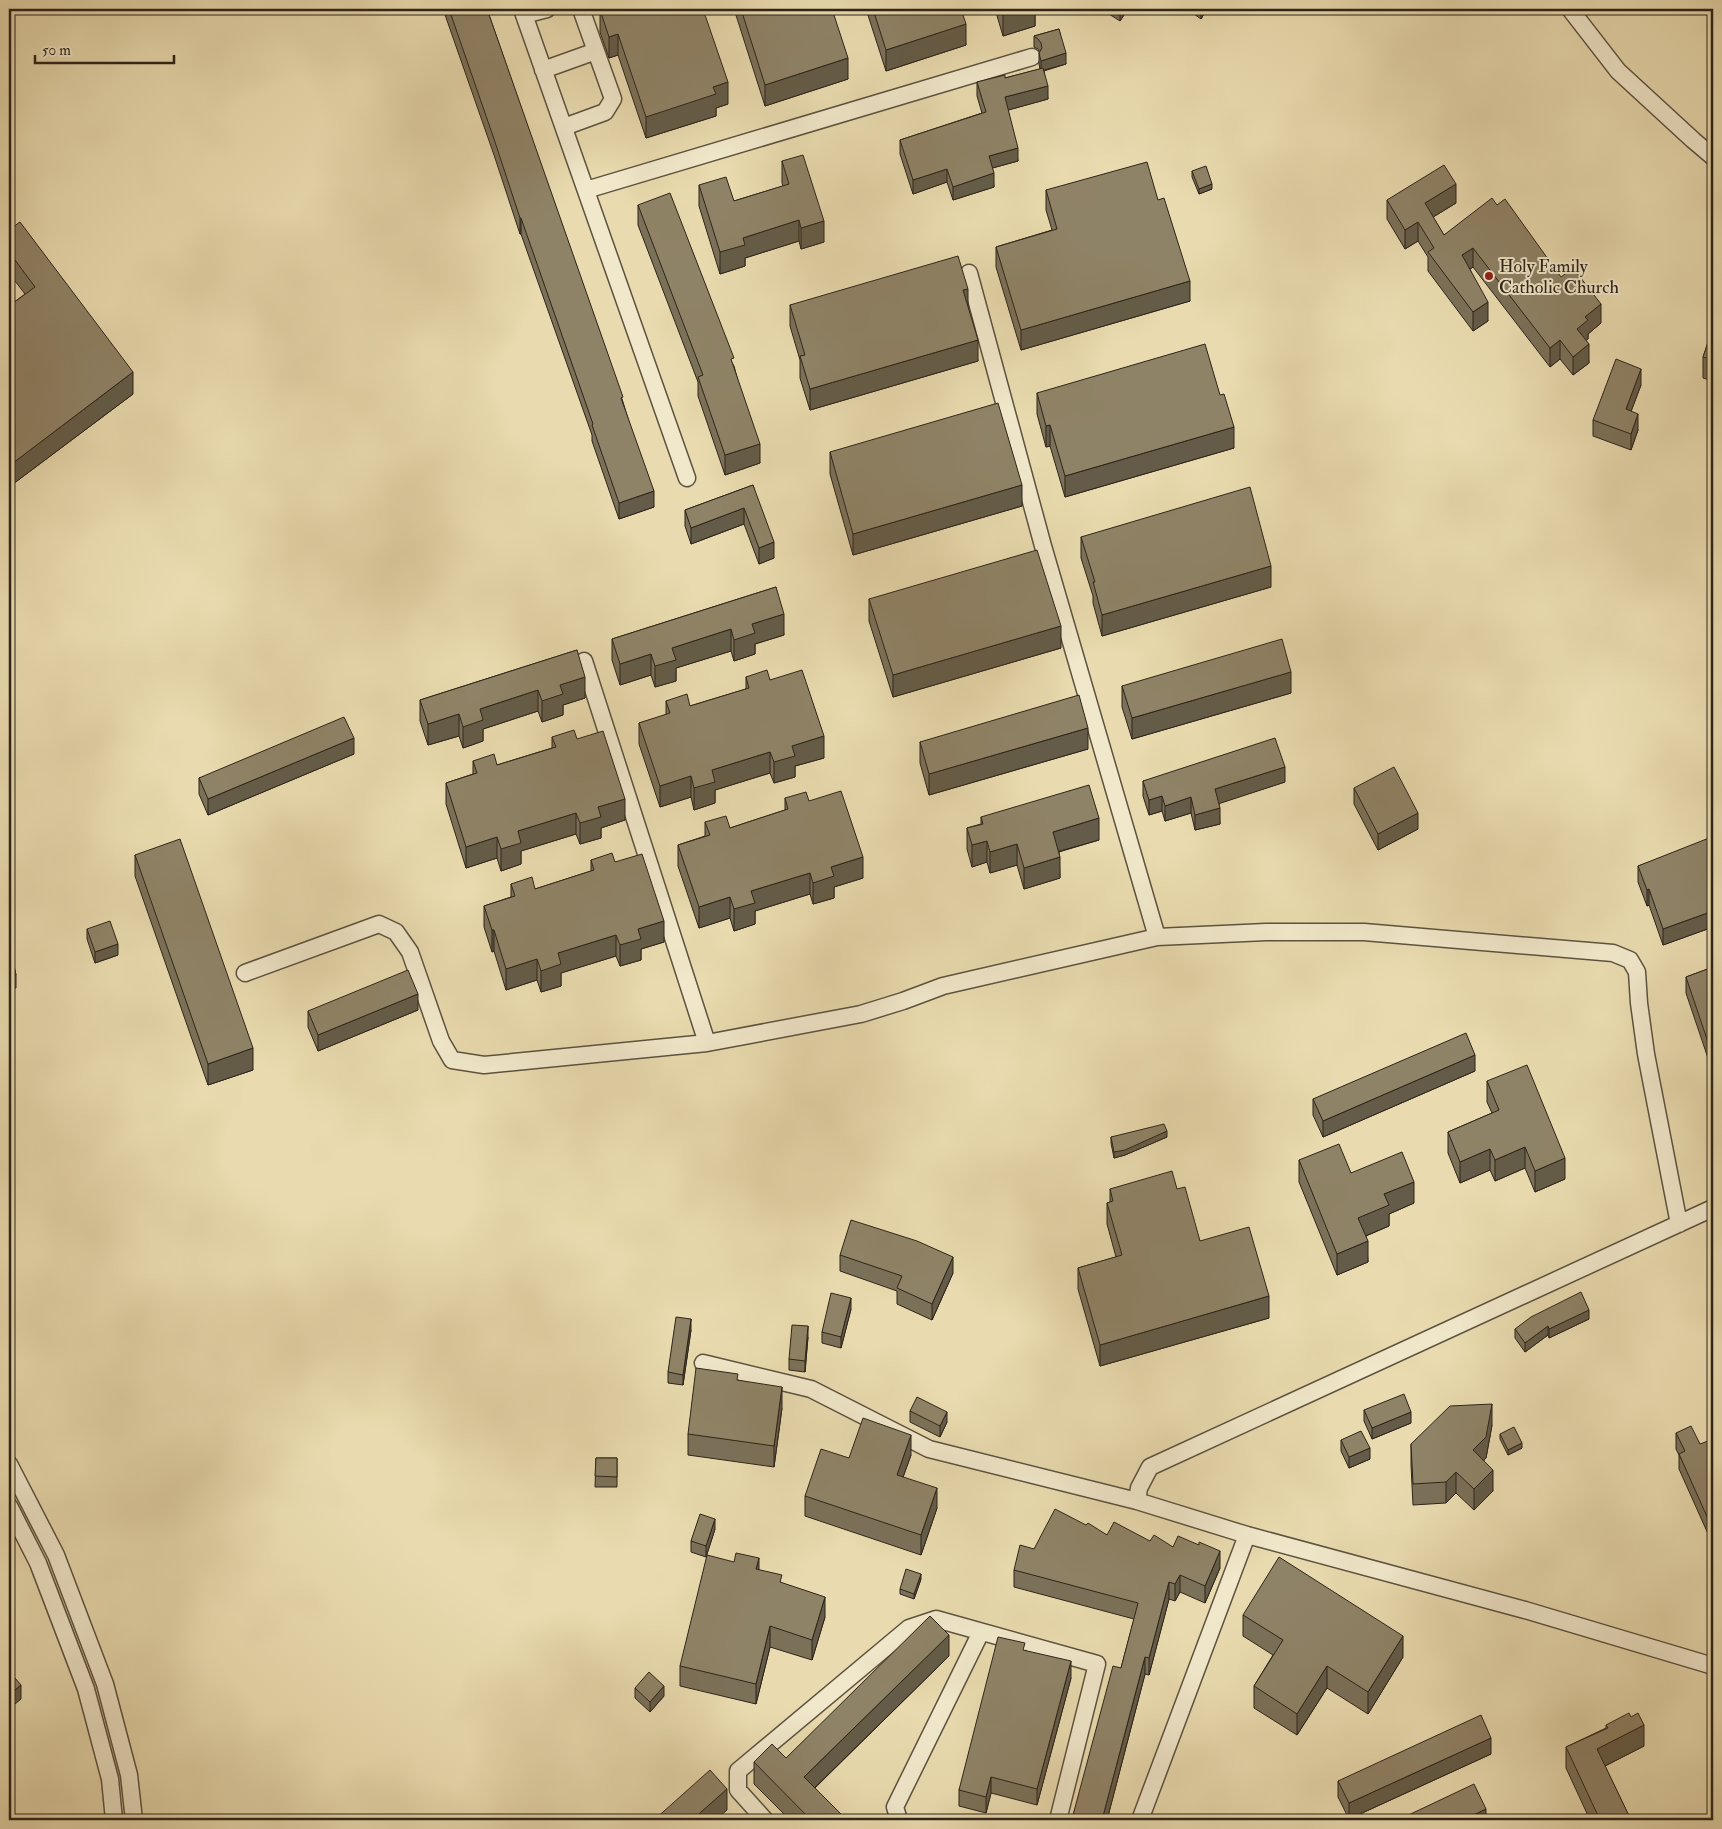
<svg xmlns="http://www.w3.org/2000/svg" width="1722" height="1829" font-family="'IM FELL Double Pica',serif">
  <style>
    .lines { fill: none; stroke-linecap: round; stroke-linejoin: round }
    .street-casing { stroke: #5c523f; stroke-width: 19 }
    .street { stroke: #f1e8cb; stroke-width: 16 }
    .wall { fill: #7b7159; stroke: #2d241a }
    .shaded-wall { fill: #645c48; stroke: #2d241a }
    .building { fill: #8f8367; stroke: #2d241a }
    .poi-dot { fill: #8f2418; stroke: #f1e8cb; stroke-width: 2 }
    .labels { text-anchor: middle; stroke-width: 4; stroke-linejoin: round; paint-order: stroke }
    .poi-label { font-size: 18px; fill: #2d241a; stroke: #f1e8cb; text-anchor: start }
  </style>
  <rect width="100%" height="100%" fill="#e9dbaf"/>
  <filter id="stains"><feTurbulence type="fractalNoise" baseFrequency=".004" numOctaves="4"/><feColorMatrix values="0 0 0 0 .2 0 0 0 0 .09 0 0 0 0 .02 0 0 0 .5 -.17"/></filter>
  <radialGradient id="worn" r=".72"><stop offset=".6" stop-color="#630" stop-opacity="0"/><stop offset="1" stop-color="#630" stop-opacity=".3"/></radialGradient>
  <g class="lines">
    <defs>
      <path id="street" d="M522,9L687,478
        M1570,9L1618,71L1693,140L1713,157
        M524,15L547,9
        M543,70L596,51
        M564,127L605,112L613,99L581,9
        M586,190L1032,57
        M969,273L1043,546L1157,937
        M584,661L707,1043
        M245,973L379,924L396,932L410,952L441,1041L452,1060L484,1065L707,1043L861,1014L903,1001L943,986L1157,937L1266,932H1364L1613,953L1630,960L1637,972L1639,1003L1646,1054L1679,1224
        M703,1363L811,1389L929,1449L1137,1501L1247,1535L1525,1610L1713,1666
        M9,1464L56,1555L105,1684L129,1775L134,1820
        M1137,1501L1139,1488L1150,1467L1713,1208
        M9,1506L38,1563L86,1689L110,1779L114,1820
        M765,1820L738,1790V1771L909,1628L936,1619L1097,1664L1058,1820
        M899,1820L895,1807L981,1632
        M1140,1820L1247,1535"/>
    </defs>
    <!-- street casing -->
    <use href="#street" class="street-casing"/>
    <!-- street -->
    <use href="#street" class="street"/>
  </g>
  <!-- wall -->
  <path class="wall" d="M443,9H487L623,402L654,507L619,519L592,441V435L521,234H520L494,155Z
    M734,9H832L848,79L765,106Z
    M866,9H961L966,45L886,71Z
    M995,9H1035V26L1003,36Z
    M1101,9H1128L1120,21Z
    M1187,9H1207L1201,19Z
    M600,10L728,104L716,108V116L646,138L618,55L609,58L600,32Z
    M1059,29L1066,64L1044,71L1048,99L1008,110L1018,161L992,168L994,187L953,200L947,182L913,194L900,154V140L982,113L977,96V82L1005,78L1040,69L1039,64V53L1040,52L1038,49L1034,47V36Z
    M782,161L824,242L801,249L799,241L745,258V266L720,274L699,206V185L734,201L783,186L782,183Z
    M1192,171L1212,189L1199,194L1192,177Z
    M1046,190L1158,200L1190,301L1021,350L996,267V247L1052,230L1046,210Z
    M1387,200L1456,203L1433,217L1444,235L1497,205L1601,323L1588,334V339L1586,340L1589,363L1573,375L1560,359L1550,367L1473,267L1470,269L1488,321L1473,331L1428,271V257L1418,241L1405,249L1387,219Z
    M638,205L734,366L760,463L725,475L698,396V382L638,225Z
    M9,230L133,394L9,487V306L25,294L9,273Z
    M790,305L968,306L978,361L810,410L800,378V360L790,326Z
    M1713,328V395V381L1703,378V357Z
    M1641,385L1631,411L1638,430L1631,450L1593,436V420Z
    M1037,393L1234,448L1065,497L1050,446L1046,447L1037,414Z
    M830,452L1022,506L853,555L830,474Z
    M753,485L774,558L759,564L744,524L691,544L685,526V510Z
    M1081,537L1271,587L1102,636L1093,603V596L1081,558Z
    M776,587L784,635L755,644V654L734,661L731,651L676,668V681L655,687L651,675L620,685L612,660V639Z
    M869,599L1061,648L893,697L869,621Z
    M577,650L585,698L563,705V715L542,722L538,711L483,729V741L463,748L459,736L428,745L420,721V700Z
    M746,677L770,680L824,758L795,766V777L774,783L770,773L715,790V803L694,810L691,797L660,807L639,744V723L666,715V701L690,706L746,689Z
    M1122,686L1291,693L1132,739L1122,707Z
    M552,737L577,739L625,820L601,828V838L580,844L576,834L521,851V864L501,871L497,858L466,868L446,804V783L473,774V761L497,765L552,748Z
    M920,742L1088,749L929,795L920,763Z
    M354,754L208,815L199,794V778Z
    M1143,781L1285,782L1219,803L1220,824L1195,830L1191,813L1165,821L1162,811L1149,815L1143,796Z
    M1354,788L1418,829L1378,850L1354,804Z
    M785,798L809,801L863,878L834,887V898L813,904L810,894L755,911V924L734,931L730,918L699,928L678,866V845L705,836V822L730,828L785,810Z
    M981,817L1099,840L1059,852L1060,878L1024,889L1017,865L990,873L987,862L972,867L967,849V828L981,824Z
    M1713,840V927L1663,945L1649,905L1647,906L1638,882V866Z
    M135,855L253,1070L208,1085L135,876Z
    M591,860L615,862L664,942L641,949V960L620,966L616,956L561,973V986L541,992L537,980L506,990L494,951L492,952L484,927V906L511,897V884L535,889L591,871Z
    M87,929L118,955L95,963L87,939Z
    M9,946L16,975V988L9,989Z
    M1713,967V1070H1712L1686,993V977Z
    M418,1010L318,1051L308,1027V1011Z
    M1475,1071L1323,1137L1313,1115V1099Z
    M1487,1081L1565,1179L1535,1192L1525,1168L1495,1181L1490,1170L1460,1183L1448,1153V1132L1492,1113L1487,1102Z
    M1111,1137H1167L1125,1155L1114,1158L1111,1143Z
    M1299,1160L1351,1173L1414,1203L1389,1214V1226L1366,1236L1368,1262L1337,1275L1299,1182Z
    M1110,1189H1177L1200,1241L1269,1318L1100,1366L1078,1289V1268L1116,1257L1107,1224V1203L1110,1202Z
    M840,1255L953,1273L932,1320L897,1304V1291L840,1271Z
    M851,1309L841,1348L822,1343V1332Z
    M1589,1319L1549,1338L1548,1335L1525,1352L1515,1338V1329Z
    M691,1330L683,1385L668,1383V1372Z
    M808,1337L805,1372L789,1370V1359Z
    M738,1380L782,1408L774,1467L688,1455V1434Z
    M1364,1410L1411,1423L1372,1439L1364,1421Z
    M910,1411L947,1422L940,1437L910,1422Z
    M1492,1425L1486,1458L1484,1460L1493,1491L1474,1510L1456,1493L1446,1503L1413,1505L1411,1465V1444Z
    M1676,1433L1700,1444L1713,1452V1545L1679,1469V1455L1676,1449Z
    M1500,1434L1522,1448L1508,1455L1500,1439Z
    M1341,1440L1370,1459L1349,1468L1341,1451Z
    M911,1455L903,1477L937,1508L921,1555L805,1516V1496L849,1458Z
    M596,1458H617V1487H595Z
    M1086,1525L1107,1535L1150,1541L1173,1547L1199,1545L1220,1568L1205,1603L1180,1592L1175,1601L1169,1599L1149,1675L1145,1674L1107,1820H1073V1815L1121,1668L1134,1619L1014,1587V1570L1034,1549Z
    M715,1529L706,1557L691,1552V1541Z
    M759,1570L782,1583L825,1617L812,1660L770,1647L756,1704L680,1686V1666Z
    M921,1579L914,1599L900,1594V1589Z
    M1243,1615L1403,1657L1368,1714L1327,1688L1297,1735L1254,1708V1686L1273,1655L1243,1636Z
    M1025,1650L1071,1678L1037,1805L991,1793L986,1813L959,1806V1790Z
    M949,1656L815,1788L847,1820H790L754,1784V1762L786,1758Z
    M635,1688L664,1696L650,1712L635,1698Z
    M1606,1725L1644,1746L1605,1766L1631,1820H1590L1566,1768V1747L1606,1728Z
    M1491,1754L1349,1819L1338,1797V1781Z"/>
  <!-- shaded-wall -->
  <path class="shaded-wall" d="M1025,9H1035V26L1003,36V15Z
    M1120,9H1128L1120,21Z
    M1201,9H1207L1201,19Z
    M966,24V45L886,71V50Z
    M618,34V55L609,58V37Z
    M1066,53V64L1041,71V61Z
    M848,58V79L765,106V85Z
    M728,82V104L716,108V116L646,138V117L713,87Z
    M1048,86V99L1005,111V97Z
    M1018,148V161L989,169V156Z
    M947,169V182L913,194V180Z
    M994,173V187L953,200V187Z
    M1212,184V189L1199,194V189Z
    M1456,184V203L1425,222V203Z
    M520,218H521V234H520Z
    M799,220V241L745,258V266L720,274V252L743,238Z
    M824,221V242L801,249V228Z
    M1418,222V241L1405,249V230Z
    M1473,248V267L1462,274V255Z
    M1190,281V301L1021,350V330Z
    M968,289V310L963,290Z
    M1488,302V321L1473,331V312Z
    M1601,304V323L1588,334V339L1577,348V329L1585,317Z
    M978,340V361L810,410V389Z
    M1560,340V359L1550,367V348Z
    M1589,344V363L1573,375V357Z
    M1641,369V385L1626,425V409Z
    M133,372V394L9,487V466Z
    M1638,414V430L1631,450V434Z
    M1050,425V446L1046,447V426Z
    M1234,427V448L1065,497V476Z
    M760,444V463L725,475V455Z
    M1022,485V506L853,555V534Z
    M654,491V507L619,519V503Z
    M744,508V524L691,544V528Z
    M774,542V558L759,564V548Z
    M1271,566V587L1102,636V615Z
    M784,614V635L755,644V654L734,661V640L752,624Z
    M1061,626V648L893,697V675Z
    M731,629V651L676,668V681L655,687V666L672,648Z
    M651,654V675L620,685V664Z
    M1291,672V693L1132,739V718Z
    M585,677V698L563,705V715L542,722V701L560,685Z
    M538,690V711L483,729V741L463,748V727L480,709Z
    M459,714V736L428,745V724Z
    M1088,728V749L929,795V774Z
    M824,736V758L795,766V777L774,783V762L792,746Z
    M354,738V754L208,815V799Z
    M770,752V773L715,790V803L694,810V788L712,770Z
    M1285,767V782L1215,805V789Z
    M691,776V797L660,807V786Z
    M1162,796V811L1149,815V800Z
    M1191,797V813L1165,821V806Z
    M625,799V820L601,828V838L580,844V823L598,807Z
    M1220,808V824L1195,830V815Z
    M576,813V834L521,851V864L501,871V849L518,831Z
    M1418,813V829L1378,850V834Z
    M1099,818V840L1053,853V832Z
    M497,837V858L466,868V847Z
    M987,841V862L972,867V845Z
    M1017,844V865L990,873V852Z
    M863,857V878L834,887V898L813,904V883L831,867Z
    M1060,857V878L1024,889V868Z
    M810,873V894L755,911V924L734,931V909L751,891Z
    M1649,889V905L1647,906V890Z
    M730,897V918L699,928V907Z
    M1713,911V927L1663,945V929Z
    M664,921V942L641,949V960L620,966V945L638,929Z
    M492,930H494V951L492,952Z
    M616,935V956L561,973V986L541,992V971L558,953Z
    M118,944V955L95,963V952Z
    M537,959V980L506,990V969Z
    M418,994V1010L318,1051V1035Z
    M253,1048V1070L208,1085V1064Z
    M1712,1054H1713V1070H1712Z
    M1475,1055V1071L1323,1137V1121Z
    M1167,1131V1137L1125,1155L1114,1158V1152Z
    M1525,1147V1168L1495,1181V1160Z
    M1490,1149V1170L1460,1183V1162Z
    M1565,1158V1179L1535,1192V1171Z
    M1414,1182V1203L1389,1214V1226L1358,1239V1218L1384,1194Z
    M1368,1241V1262L1337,1275V1254Z
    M953,1257V1273L932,1320V1304Z
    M1269,1296V1318L1100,1366V1345Z
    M851,1298V1309L841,1348V1337Z
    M1589,1310V1319L1549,1338V1329Z
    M691,1319V1330L683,1385V1375Z
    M808,1326V1337L805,1372V1361Z
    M1548,1326V1335L1525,1352V1343Z
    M782,1387V1408L774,1467V1446Z
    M1492,1404V1425L1486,1458L1473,1471V1450Z
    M947,1412V1422L940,1437V1426Z
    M1411,1412V1423L1372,1439V1428Z
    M911,1435V1455L897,1494V1475Z
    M1522,1443V1448L1508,1455V1450Z
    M1370,1448V1459L1349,1468V1457Z
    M1493,1470V1491L1474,1510V1489Z
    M1456,1472V1493L1446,1503V1482Z
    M937,1488V1508L921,1555V1535Z
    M715,1519V1529L706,1557V1546Z
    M1220,1551V1568L1205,1603V1586Z
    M759,1558V1578L756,1569Z
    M921,1574V1579L914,1599V1594Z
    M1180,1575V1592L1175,1601V1584Z
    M1169,1582V1599L1149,1675V1658Z
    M825,1597V1617L812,1660V1640Z
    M770,1626V1647L756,1704V1684Z
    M949,1635V1656L804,1798V1777Z
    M1403,1636V1657L1368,1714V1692Z
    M1145,1657V1674L1107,1820H1102Z
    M1071,1661V1678L1037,1805V1789Z
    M1327,1666V1688L1297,1735V1714Z
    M21,1685V1699L9,1709V1695Z
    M664,1686V1696L650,1712V1702Z
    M1644,1725V1746L1597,1770V1749Z
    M1491,1738V1754L1349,1819V1803Z
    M991,1777V1793L986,1813V1797Z
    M727,1789V1810L716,1820H692Z
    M1486,1809V1820H1463Z"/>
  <!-- building -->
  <path class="building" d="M449,9H487L623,397L621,398L654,491L619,503L592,425L593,424L521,218H520L494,139Z
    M604,9H703L728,82L713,87L716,94L646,117L618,34L609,37L600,10Z
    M741,9H832L848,58L765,85Z
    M873,9H961L966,24L886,50Z
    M1001,9H1025L1003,15Z
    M1059,29L1066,53L1041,61L1039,53L1042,48L1041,43L1038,39L1034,36Z
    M1043,68L1048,86L1005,97L1018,148L989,156L994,173L953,187L947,169L913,180L900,140L986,112L977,82L1005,75V78Z
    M803,155L824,221L801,228L799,220L743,238L745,245L720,252L699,185L726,177L734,201L789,184L782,161Z
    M1147,162L1158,200L1164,198L1190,281L1021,330L996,247L1057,229L1046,190Z
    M1444,165L1456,184L1425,203L1444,235L1492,198L1497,205L1505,199L1561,277L1573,268L1601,304L1585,317L1588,320L1577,329L1589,344L1573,357L1560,340L1550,348L1473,248L1462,255L1488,302L1473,312L1428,252L1434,248L1418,222L1405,230L1387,200Z
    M1206,166L1212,184L1199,189L1192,171Z
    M670,193L734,358L731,359L760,444L725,455L698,377L703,375L638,205Z
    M20,222L133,372L9,466V306L35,287L9,252V230Z
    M958,256L968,289L963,290L978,340L810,389L800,356L805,355L790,305Z
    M1713,328V360L1703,357Z
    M1205,344L1220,395L1224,394L1234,427L1065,476L1050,425L1046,426L1037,393Z
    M1616,359L1641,369L1626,409L1638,414L1631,434L1593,420Z
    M998,403L1022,485L853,534L830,452Z
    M753,485L774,542L759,548L744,508L691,528L685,510Z
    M1250,487L1271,566L1102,615L1093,582H1095L1081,537Z
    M1037,550L1061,626L893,675L869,599Z
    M776,587L784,614L752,624L755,633L734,640L731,629L672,648L676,660L655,666L651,654L620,664L612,639Z
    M1282,639L1291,672L1132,718L1122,686Z
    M577,650L585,677L560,685L563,694L542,701L538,690L480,709L483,720L463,727L459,714L428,724L420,700Z
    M767,670L770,680L802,670L824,736L792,746L795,756L774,762L770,752L712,770L715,782L694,788L691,776L660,786L639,723L670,713L666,701L687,694L690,706L749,688L746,677Z
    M1079,695L1088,728L929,774L920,742Z
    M344,717L354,738L208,799L199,778Z
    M574,730L577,739L603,731L625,799L598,807L601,817L580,823L576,813L518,831L521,843L501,849L497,837L466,847L446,783L477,773L473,761L494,754L497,765L556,747L552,737Z
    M1275,738L1285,767L1215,789L1220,808L1195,815L1191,797L1165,806L1162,796L1149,800L1143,781Z
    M1394,767L1418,813L1378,834L1354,788Z
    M1089,785L1099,818L1053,832L1060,857L1024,868L1017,844L990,852L987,841L972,845L967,828L983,824L981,817Z
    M841,791L863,857L831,867L834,876L813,883L810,873L751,891L755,903L734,909L730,897L699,907L678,845L710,835L705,822L726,816L730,828L788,809L785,798L806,792L809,801Z
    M1709,838L1711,841L1713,840V911L1663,929L1649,889L1647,890L1638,866Z
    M180,839L253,1048L208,1064L135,855Z
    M612,853L615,862L642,854L664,921L638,929L641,939L620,945L616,935L558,953L561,964L541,971L537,959L506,969L494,930H492L484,906L515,896L511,884L532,877L535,889L594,870L591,860Z
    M110,921L118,944L95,952L87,929Z
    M9,946H10L16,975L9,976Z
    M1713,967V1054H1712L1686,977Z
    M408,970L418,994L318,1035L308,1011Z
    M1466,1033L1475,1055L1323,1121L1313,1099Z
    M1527,1065L1565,1158L1535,1171L1525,1147L1495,1160L1490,1149L1460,1162L1448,1132L1499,1110L1487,1081Z
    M1164,1124L1167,1131L1125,1150L1114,1152L1111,1137Z
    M1339,1144L1351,1173L1402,1152L1414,1182L1384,1194L1389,1205L1358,1218L1368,1241L1337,1254L1299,1160Z
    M1172,1171L1177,1189L1185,1187L1200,1241L1249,1227L1269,1296L1100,1345L1078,1268L1122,1255L1107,1203L1113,1201L1110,1189Z
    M851,1220L917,1241L953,1257L932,1304L897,1288L902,1276L840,1255Z
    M1581,1292L1589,1310L1549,1329L1548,1326L1525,1343L1515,1329L1531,1317Z
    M831,1293L851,1298L841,1337L822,1332Z
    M676,1317L691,1319L683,1375L668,1372Z
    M792,1325L808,1326L805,1361L789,1359Z
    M696,1368L738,1374L737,1380L782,1387L774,1446L688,1434Z
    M1404,1394L1411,1412L1372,1428L1364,1410Z
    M917,1397L947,1412L940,1426L910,1411Z
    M1492,1404L1486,1437L1473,1450L1493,1470L1474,1489L1456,1472L1446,1482L1413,1484L1411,1444L1450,1406Z
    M863,1418L911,1435L897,1475L937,1488L921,1535L805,1496L821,1449L849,1458Z
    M1691,1426L1700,1444L1708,1441L1713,1452V1530L1679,1454L1685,1451L1676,1433Z
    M1514,1427L1522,1443L1508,1450L1500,1434Z
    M1361,1431L1370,1448L1349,1457L1341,1440Z
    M596,1458H617V1477L595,1476Z
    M1055,1509L1086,1525L1088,1523L1107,1535L1114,1522L1150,1541L1154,1535L1173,1547L1178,1536L1199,1545V1542L1220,1551L1205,1586L1180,1575L1175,1584L1169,1582L1149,1658L1145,1657L1102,1820H1094L1073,1815L1113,1666L1121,1668L1138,1603L1014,1570L1020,1545L1034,1549Z
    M700,1514L715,1519L706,1546L691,1541Z
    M736,1553L759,1558L756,1569L782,1575L780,1582L825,1597L812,1640L770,1626L756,1684L680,1666L707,1555L734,1562Z
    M1279,1557L1403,1636L1368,1692L1327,1666L1297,1714L1254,1686L1283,1640L1243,1615Z
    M906,1569L921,1574L914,1594L900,1589Z
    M930,1616L949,1635L804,1777L847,1820H811L754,1762L772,1744L786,1758Z
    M998,1637L1025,1643L1023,1650L1071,1661L1037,1789L991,1777L986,1797L959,1790Z
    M9,1671L21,1685L9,1695Z
    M649,1672L664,1686L650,1702L635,1688Z
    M1629,1713L1631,1717L1638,1713L1644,1725L1597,1749L1631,1820H1600L1566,1747L1608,1728L1606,1725Z
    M1481,1715L1491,1738L1349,1803L1338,1781Z
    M710,1770L727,1789L692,1820H654Z
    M1474,1784L1486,1809L1463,1820H1398Z"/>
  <!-- markers -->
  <circle class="poi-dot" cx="1489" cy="276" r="5"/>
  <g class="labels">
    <!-- poi labels -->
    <g class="poi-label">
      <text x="1499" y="272">Holy Family<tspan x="1499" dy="21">Catholic Church</tspan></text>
    </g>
  </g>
  <!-- margin -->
  <rect width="1722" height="1829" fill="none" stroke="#e9dbaf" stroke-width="30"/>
  <rect x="10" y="10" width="1702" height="1809" fill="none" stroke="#2d241a" stroke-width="2.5"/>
  <rect x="15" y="15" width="1692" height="1799" fill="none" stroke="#2d241a"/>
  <!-- scale -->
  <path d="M35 55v8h139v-8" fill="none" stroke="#2d241a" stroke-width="2.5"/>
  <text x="42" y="55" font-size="15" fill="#2d241a" stroke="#f1e8cb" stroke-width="4" paint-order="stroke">50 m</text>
  <rect width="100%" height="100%" filter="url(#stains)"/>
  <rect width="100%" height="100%" fill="url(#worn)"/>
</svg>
